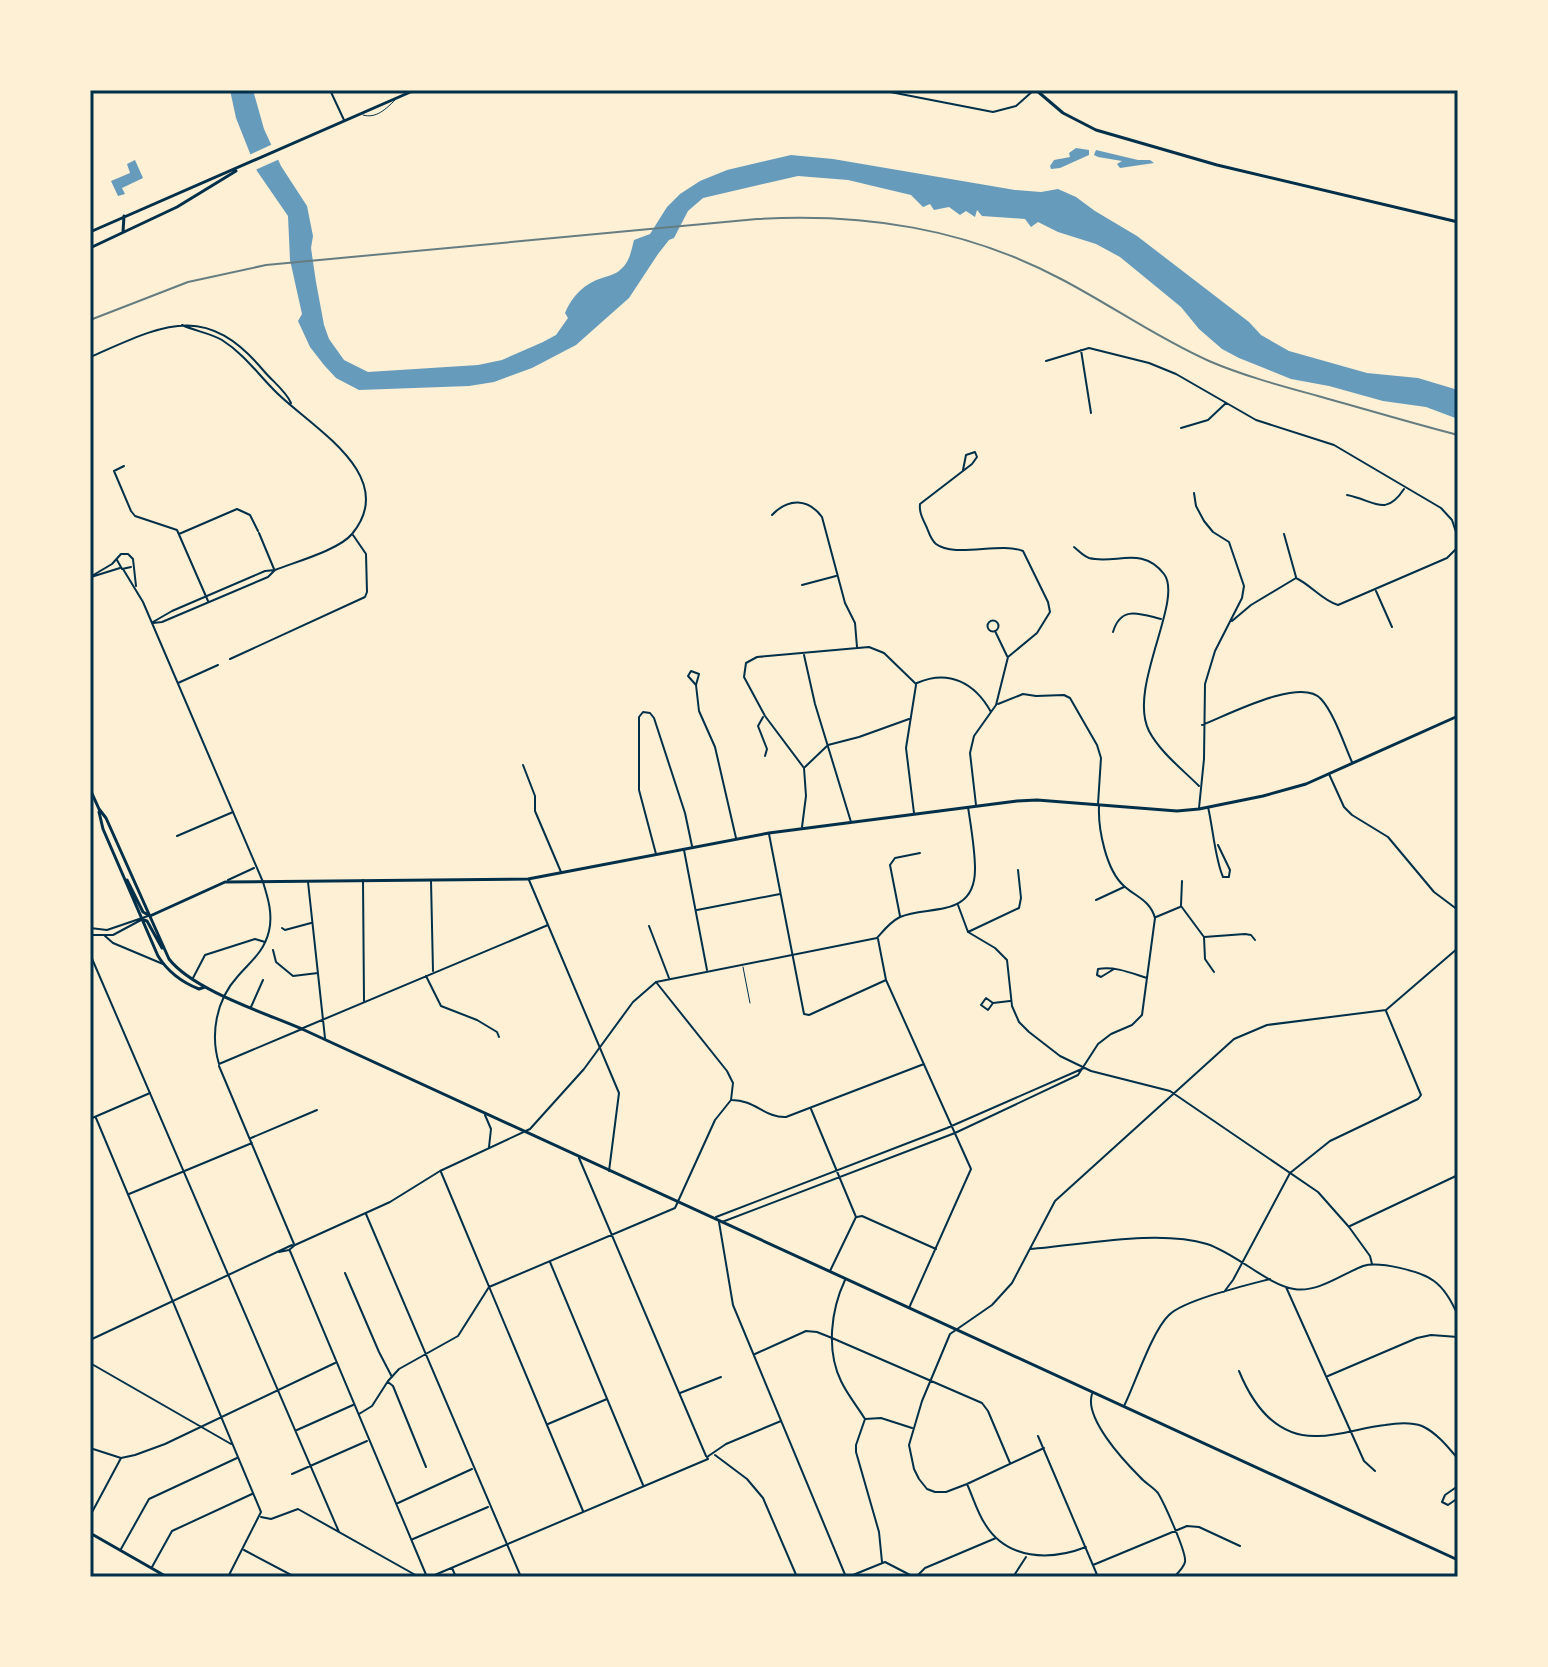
<svg xmlns="http://www.w3.org/2000/svg" width="1548" height="1667" font-family="'Roboto Condensed',sans-serif">
  <style>
    .water { fill: #669bbc }
    .pier { fill: #fdf0d5 }
    .lines { fill: none; stroke-linecap: round; stroke-linejoin: round }
    .service { stroke: #003049; stroke-width: 1 }
    .minor { stroke: #003049; stroke-width: 2 }
    .tertiary { stroke: #003049; stroke-width: 2 }
    .secondary { stroke: #003049; stroke-width: 3 }
    .primary { stroke: #003049; stroke-width: 3 }
    .rail { stroke: #657d81; stroke-width: 2 }
    .neatline { fill: none; stroke: #003049; stroke-width: 3 }
  </style>
  <rect width="100%" height="100%" fill="#fdf0d5"/>
  <!-- water -->
  <path class="water" d="M230,90H253L264,129L281,166L307,206L313,236L311,248L316,282L324,325L329,339L344,360L368,372L478,365L502,360L543,342L556,335L568,318L565,313C572,296 585,283 602,278C608,276 616,274 620,270C630,262 631,251 634,240L650,234L667,207L680,194L700,181L727,170L791,155L833,159L1015,190L1041,192L1058,189L1076,197L1095,211L1137,236L1249,322L1261,335L1289,351L1367,373L1418,378L1458,390V419L1426,407L1383,401L1329,386L1291,379L1239,358L1222,349L1199,329L1181,307L1120,257L1096,244L1058,232L1038,222L1031,227L1025,219L982,216L977,210L975,217L966,211L960,215L949,207L934,210L930,204L923,207L911,195L848,180L798,176L703,198L688,211L674,238L669,240L658,254L629,298L576,345L532,368L494,382L469,386L359,390L336,378L324,365L310,347L298,321L302,314L290,260L288,216L257,171L236,118Z
    M1076,148L1089,150V155L1060,168L1051,169L1050,166L1054,160L1070,157L1069,153Z
    M1096,150L1138,160H1150L1154,163L1120,168L1117,164L1122,161L1098,157L1094,155Z
    M135,160L143,178L122,188L125,194L118,196L111,181L130,173L127,164Z"/>
  <!-- pier -->
  <path class="pier" d="M275,143L282,158L253,171L247,156Z"/>
  <g class="lines">
    <!-- service -->
    <path class="service" d="M363,115C376,119 386,109 395,100
      M743,967L750,1003"/>
    <!-- minor -->
    <path class="minor" d="M330,90L344,120
      M1081,350L1091,413
      M1046,361L1089,348L1149,363L1176,374L1256,420L1334,445L1441,508L1452,520L1458,538
      M1181,428L1208,420L1226,403
      M124,466L114,471L131,511L135,516L177,530L208,601
      M963,470L966,455L975,452L977,457L972,464L920,504C919,513 923,519 927,528C929,533 931,540 936,544C954,558 1001,542 1023,551L1048,602L1050,612L1037,633L1008,657L996,705L974,736L970,753L976,805
      M1194,493L1196,506L1204,521L1213,532L1229,542L1244,586L1242,598L1215,651L1205,684L1204,759L1199,808
      M1347,495C1374,500 1385,518 1404,489
      M772,515C788,498 808,498 822,517L845,603L855,623L857,647
      M259,533L274,569
      M179,534L237,509L250,515L258,531
      M1284,534L1296,577
      M1074,547C1079,551 1083,556 1089,558C1115,565 1142,545 1164,574C1184,600 1127,688 1149,731C1160,752 1182,769 1199,786
      M802,585L836,576
      M1376,591L1392,627
      M987.5 626a5.5 5.5 0 1 1 11 0a5.5 5.5 0 1 1-11 0Z
      M1232,621L1251,605L1296,578C1311,585 1323,601 1338,605L1447,558L1458,547
      M995,631L1007,656
      M1113,632C1121,605 1140,614 1161,619
      M804,655L815,704L851,822
      M230,659L365,597L367,592L366,554L353,535
      M178,683L218,665
      M917,683C949,669 975,683 991,712
      M696,685L688,676L691,671L699,674L696,685L699,711L715,747L736,838
      M998,704L1023,694L1036,696L1064,695L1070,698L1097,745L1101,758L1098,804
      M763,717L758,726L767,749L765,756
      M1202,725C1226,716 1301,676 1321,699C1334,713 1344,744 1352,762
      M523,765L535,796V811L561,872
      M805,767L828,745L859,737L909,719
      M1208,807C1213,828 1215,859 1223,877H1229
      M914,813L906,748L916,685
      M802,827L806,796L804,768L765,716L744,677L746,663L757,657L869,647L884,653L916,684
      M769,834L804,1014L809,1015L886,980
      M177,836L233,812
      M1218,845L1230,870L1229,876
      M684,850L707,970
      M656,854L639,790V717L643,712L650,713L654,718L685,813L692,846
      M363,880L364,1001
      M529,880L619,1093L609,1171
      M431,881L433,971
      M308,882L325,1038
      M1096,900L1124,887
      M958,905L968,932L995,948L1007,960L1012,1006L1019,1022L1029,1032L1060,1056L1091,1071L1170,1091L1318,1192L1349,1227L1370,1256L1372,1264
      M1181,905L1182,881
      M1181,906L1204,937L1205,959L1214,972
      M697,910L780,894
      M900,916L890,865L895,858L920,853
      M1156,917L1180,907
      M649,926L669,978
      M282,928L285,930L311,923
      M968,932L1019,908L1021,898L1018,870
      M105,936L113,943L163,964
      M1204,937L1245,934L1251,935L1255,940
      M878,939L886,980L971,1169L909,1308
      M273,950L276,962L293,976L318,973
      M90,954L339,1532
      M1114,969L1101,977L1097,975L1098,969C1115,966 1131,973 1147,978
      M426,976L441,1006L477,1020L497,1032L499,1037
      M193,978L205,955L255,939L265,942
      M993,1003L986,998L981,1005L988,1010L993,1003L1010,1001
      M251,1007L263,980
      M303,1028L548,925
      M219,1066L294,1244
      M732,1100C755,1100 765,1118 786,1117L924,1064
      M811,1109L856,1217L830,1271
      M485,1115L491,1129L489,1147
      M96,1118L261,1512L228,1577
      M251,1138L317,1110
      M579,1158L706,1456
      M441,1172L583,1511
      M129,1194L252,1143
      M366,1214L521,1577
      M716,1217L947,1128L1084,1068
      M857,1217L862,1216L936,1249
      M719,1222L733,1305L846,1577
      M722,1222L955,1133L1078,1075L1098,1044L1111,1034L1132,1025L1142,1015L1155,918C1150,900 1136,897 1124,886C1106,870 1098,829 1099,806
      M1350,1226L1458,1175
      M1030,1249C1082,1245 1158,1229 1207,1244C1237,1254 1268,1285 1294,1289C1318,1293 1342,1274 1363,1266C1379,1261 1421,1271 1434,1281C1445,1289 1453,1304 1458,1316
      M290,1251L427,1577
      M550,1262L643,1485
      M345,1273L379,1352L392,1377
      M845,1280C831,1310 826,1350 841,1381C847,1394 857,1406 865,1419L856,1445V1452L879,1532L882,1562
      M1286,1287L1364,1461L1375,1471
      M1224,1292L1233,1280L1290,1173L1330,1141L1418,1099L1421,1095L1386,1011
      M755,1354L806,1331L817,1332L832,1338L982,1403L988,1411L1010,1463
      M90,1363L231,1444
      M1239,1371C1253,1405 1276,1438 1318,1436C1341,1436 1363,1427 1385,1425C1397,1423 1411,1422 1422,1426C1437,1433 1448,1447 1458,1459
      M1328,1376L1417,1338L1431,1335L1458,1337
      M388,1382L393,1386L426,1467
      M680,1393L721,1377
      M1092,1394C1084,1418 1123,1460 1140,1477C1145,1483 1153,1487 1158,1493C1164,1503 1187,1553 1185,1562C1184,1567 1178,1573 1174,1577
      M1124,1406C1135,1384 1152,1331 1169,1315C1184,1300 1247,1285 1270,1279
      M359,1414L372,1406L388,1381L399,1369L458,1336L489,1287L675,1208L715,1120L731,1100L733,1083L727,1071L656,982
      M865,1419L881,1418L912,1428
      M548,1424L607,1399
      M297,1430L353,1405
      M1038,1436L1098,1577
      M90,1448L121,1458L135,1455L165,1444L335,1363
      M1044,1448L967,1484L946,1492H935L927,1489L919,1479L914,1469L909,1445L922,1401L950,1334L992,1305L1012,1283L1055,1201L1234,1039L1267,1025L1386,1010L1458,948
      M715,1455L747,1479L763,1498L797,1577
      M292,1474L367,1441
      M967,1484C973,1497 977,1512 985,1524C1007,1560 1050,1561 1086,1547
      M1458,1486L1445,1495L1442,1502L1448,1505L1458,1498
      M398,1503L472,1469
      M90,1516L121,1458
      M261,1517L271,1519L298,1509L419,1577
      M413,1539L488,1507
      M121,1549L149,1499L237,1458
      M244,1550L295,1577
      M1093,1565L1187,1526L1199,1527L1240,1546
      M152,1567L172,1531L252,1494
      M452,1568L456,1577
      M430,1577L708,1459L707,1457L726,1444L781,1421
      M848,1577L885,1562L914,1577
      M916,1577L925,1568L996,1538
      M1013,1577L1026,1557"/>
    <!-- tertiary -->
    <path class="tertiary" d="M880,90L993,112L1016,106L1034,90
      M90,357C162,326 204,300 263,370C272,381 286,391 291,403
      M117,560L122,569L131,567
      M123,569L143,602L263,882C268,898 273,914 269,931C264,952 251,961 238,976C216,1000 210,1034 219,1064L302,1029
      M90,577L112,564L121,554H128L133,559L136,586
      M91,577L120,568
      M153,622L172,611L265,571L275,570C295,562 339,550 352,534C401,475 309,426 275,391C257,373 244,354 222,340C210,333 195,331 182,325
      M153,623L162,622L268,577L275,570
      M1329,774L1344,807L1352,815L1388,837L1434,892L1458,910
      M228,880L254,868
      M90,928L107,930L148,916
      M90,935H113L141,920
      M90,1119L150,1093
      M279,1252L289,1250L295,1245L390,1202L440,1171L530,1129L584,1069L633,1002L656,982L877,938C884,930 890,922 900,917C928,905 975,919 975,869C975,849 971,827 968,807
      M90,1340L292,1245"/>
    <!-- secondary -->
    <path class="secondary" d="M1036,90L1063,113L1096,130L1217,165L1458,222
      M90,232L415,90
      M123,232L124,216
      M90,248L177,207L236,171
      M150,916L225,882L528,879L769,833L1017,801L1037,800L1177,811L1199,809L1263,796L1306,784L1458,716
      M90,1533L167,1577"/>
    <!-- primary -->
    <path class="primary" d="M90,789L99,809L106,818L169,959C193,990 265,1013 302,1029L1458,1560
      M99,812L103,829L158,956C168,972 181,982 199,989L205,987
      M127,880L143,912L150,916
      M141,919L147,921L162,948"/>
    <!-- rail -->
    <path class="rail" d="M90,320L188,282L266,265L757,219C864,213 965,228 1061,279C1111,305 1157,338 1209,361C1244,376 1282,386 1318,396C1365,409 1411,423 1458,435"/>
  </g>
  <!-- border -->
  <rect width="1548" height="1667" fill="none" stroke="#fdf0d5" stroke-width="184"/>
  <rect x="92" y="92" width="1364" height="1483" class="neatline"/>
</svg>
